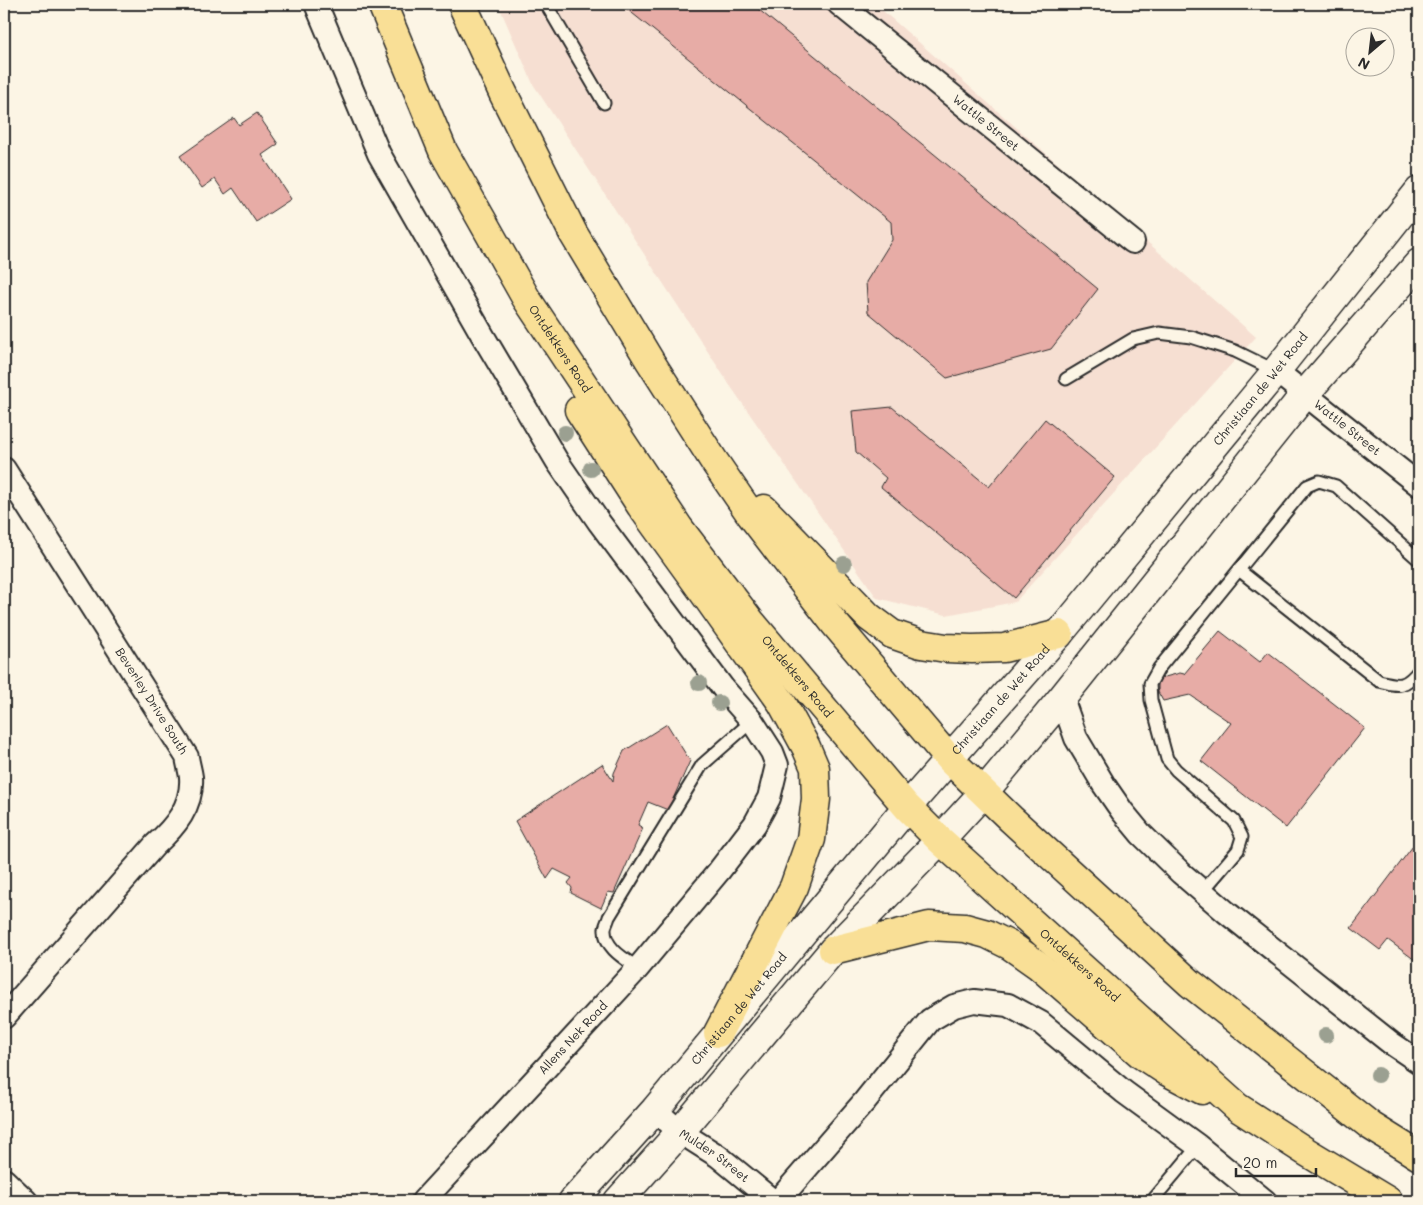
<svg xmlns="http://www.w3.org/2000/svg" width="1423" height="1205" font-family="Mali,sans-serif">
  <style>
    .built { fill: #f6dfd2 }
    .building { fill: #e7aca6; stroke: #2b2b2b }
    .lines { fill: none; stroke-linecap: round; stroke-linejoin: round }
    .service-casing { stroke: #2b2b2b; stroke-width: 15 }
    .minor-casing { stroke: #2b2b2b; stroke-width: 26 }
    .secondary-casing { stroke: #2b2b2b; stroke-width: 31 }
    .primary-casing { stroke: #2b2b2b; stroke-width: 31 }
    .service { stroke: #fcf5e5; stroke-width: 11 }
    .minor { stroke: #fcf5e5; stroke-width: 22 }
    .secondary { stroke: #fcf5e5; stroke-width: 28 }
    .primary { stroke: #f9df96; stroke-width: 28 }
    .tree { fill: #9ba091 }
    .labels { text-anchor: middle; stroke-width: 4; stroke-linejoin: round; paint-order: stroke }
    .street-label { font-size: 12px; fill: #2b2b2b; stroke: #fcf5e5 }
  </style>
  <rect width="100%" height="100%" fill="#fcf5e5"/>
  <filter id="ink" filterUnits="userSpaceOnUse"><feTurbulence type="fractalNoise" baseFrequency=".02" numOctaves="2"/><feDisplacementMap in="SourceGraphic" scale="10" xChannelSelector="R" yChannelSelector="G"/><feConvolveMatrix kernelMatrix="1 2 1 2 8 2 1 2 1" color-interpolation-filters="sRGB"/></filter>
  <g filter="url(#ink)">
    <!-- built -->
    <path class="built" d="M498,4H875L1256,337L1015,602L946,615L877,598L729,384L533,84Z"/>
    <!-- building -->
    <path class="building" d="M631,4H752L1098,289L1051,349L947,378L868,312L866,282L892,240L891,222L627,9Z
      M257,113L278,144L262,155L291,199L256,222L233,188L225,194L215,179L202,188L180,156L234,118L239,125Z
      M892,407L989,487L1045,419L1115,477L1014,598L881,487L886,478L856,452L852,411Z
      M1220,631L1260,662L1268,652L1365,728L1286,828L1201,761L1231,723L1190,695L1163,701L1158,692V682L1161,678L1180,673L1184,674Z
      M667,724L690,761L668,810L648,802L638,825L643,828L614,893L608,892L601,908L571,893L572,888L568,883L572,878L554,869L547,879L515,821L602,764L613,781L614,773L624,751Z
      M1419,838V907L1416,911L1419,914V963L1388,940L1380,950L1351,928Z"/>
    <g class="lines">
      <defs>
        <path id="service" d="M546,4L604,103
          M1066,379L1133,339L1159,333L1191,337L1235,351L1276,371
          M1239,570L1379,681C1399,686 1405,688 1419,670
          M1202,892L1238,850L1242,837L1234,821L1176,770L1167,759L1151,700L1150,684L1159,668L1307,486L1319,481L1336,486L1419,560
          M638,968C625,959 604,948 605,929C605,926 608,921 609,917L702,765L752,721
          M1152,1201L1198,1146"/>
        <g id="minor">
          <path d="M316,4L379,154L483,336L557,461L599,522L723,688L752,721L772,752L777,765L769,798L755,824L719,871L638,968L423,1201"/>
          <path id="s1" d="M839,4L1133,242"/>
          <path id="s2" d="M1276,371L1419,485"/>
          <path id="s3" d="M4,469L187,757C188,764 190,770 191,777C193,806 175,827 155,845L4,1017"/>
          <path d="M1062,698L1076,738L1104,785L1122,811L1141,834L1181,873L1226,912L1391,1043L1419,1062"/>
          <path id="s4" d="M655,1110L680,1132L718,1156L773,1201"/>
          <path d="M4,1180L26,1201"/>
          <path d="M778,1201L864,1102L930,1020L954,1006L974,1001L1008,1005L1041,1023L1124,1092L1198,1146L1265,1201"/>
        </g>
        <g id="secondary">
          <path id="s5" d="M573,1201L655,1110L907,807L1059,634L1276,371L1419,191"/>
          <path d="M618,1201L680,1132L833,950L940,840L984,792L1062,698L1305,394L1419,263"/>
        </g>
        <g id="primary">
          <path id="s6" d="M382,4L443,151L526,298L679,528L751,622L889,786L907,807L940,840L1237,1107L1305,1151L1388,1201"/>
          <path d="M462,4L503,93L573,233L650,361L714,461L751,515L835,624L950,760L1011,819L1190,983L1371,1126L1419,1156"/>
          <path d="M579,410L641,506L704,593L782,703L806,747L815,768L816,799L811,839L794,887L718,1033"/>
          <path d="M764,509L869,617L892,634L921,644L946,648L972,649L1004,648L1059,634"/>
          <path d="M833,950L929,926L965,928L987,934L1011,946L1038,965L1142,1055L1168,1072L1202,1090"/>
        </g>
      </defs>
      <!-- service casing -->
      <use href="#service" class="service-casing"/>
      <!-- minor casing -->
      <use href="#minor" class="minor-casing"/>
      <!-- secondary casing -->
      <use href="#secondary" class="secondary-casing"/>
      <!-- primary casing -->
      <use href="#primary" class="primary-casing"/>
      <!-- service -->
      <use href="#service" class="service"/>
      <!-- minor -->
      <use href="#minor" class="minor"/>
      <!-- secondary -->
      <use href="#secondary" class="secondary"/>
      <!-- primary -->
      <use href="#primary" class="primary"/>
    </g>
    <!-- trees -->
    <g class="tree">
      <circle cx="565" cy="433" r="8"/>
      <circle cx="591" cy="469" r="8"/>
      <circle cx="844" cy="564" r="8"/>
      <circle cx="699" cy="683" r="8"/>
      <circle cx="719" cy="703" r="8"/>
      <circle cx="1326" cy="1035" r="8"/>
      <circle cx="1378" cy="1075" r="8"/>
    </g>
  </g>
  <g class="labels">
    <!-- street labels -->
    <g class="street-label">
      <text dy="4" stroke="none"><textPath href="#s1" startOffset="189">Wattle Street</textPath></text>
      <text dy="4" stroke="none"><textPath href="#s6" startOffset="389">Ontdekkers Road</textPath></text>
      <text dy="4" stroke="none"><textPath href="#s5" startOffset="1064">Christiaan de Wet Road</textPath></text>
      <text dy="4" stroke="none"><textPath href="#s2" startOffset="91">Wattle Street</textPath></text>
      <text dy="4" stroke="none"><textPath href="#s6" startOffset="794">Ontdekkers Road</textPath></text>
      <text dy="4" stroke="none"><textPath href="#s5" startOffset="659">Christiaan de Wet Road</textPath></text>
      <text dy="4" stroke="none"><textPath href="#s3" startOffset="275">Beverley Drive South</textPath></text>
      <text dy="4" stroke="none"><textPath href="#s6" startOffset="1199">Ontdekkers Road</textPath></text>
      <text dy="4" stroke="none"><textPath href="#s5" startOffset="254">Christiaan de Wet Road</textPath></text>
      <text transform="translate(573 1038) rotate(-47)" y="4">Allens Nek Road</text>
      <text dy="4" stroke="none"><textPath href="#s4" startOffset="75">Mulder Street</textPath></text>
    </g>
  </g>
  <!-- margin -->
  <rect width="1423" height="1205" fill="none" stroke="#fcf5e5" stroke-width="20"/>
  <rect x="10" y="10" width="1403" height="1185" fill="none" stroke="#2b2b2b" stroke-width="2" filter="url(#ink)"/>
  <!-- north arrow -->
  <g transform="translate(1370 52) rotate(208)"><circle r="24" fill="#fcf5e5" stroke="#a8a49b"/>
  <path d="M0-4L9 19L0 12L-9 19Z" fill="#2b2b2b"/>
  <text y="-8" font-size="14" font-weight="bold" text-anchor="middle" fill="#2b2b2b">N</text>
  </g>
  <!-- scale -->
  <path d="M1236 1168v8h80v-8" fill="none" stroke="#2b2b2b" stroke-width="2.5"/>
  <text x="1243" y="1168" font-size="15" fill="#2b2b2b" stroke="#fcf5e5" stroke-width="4" paint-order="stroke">20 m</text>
</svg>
